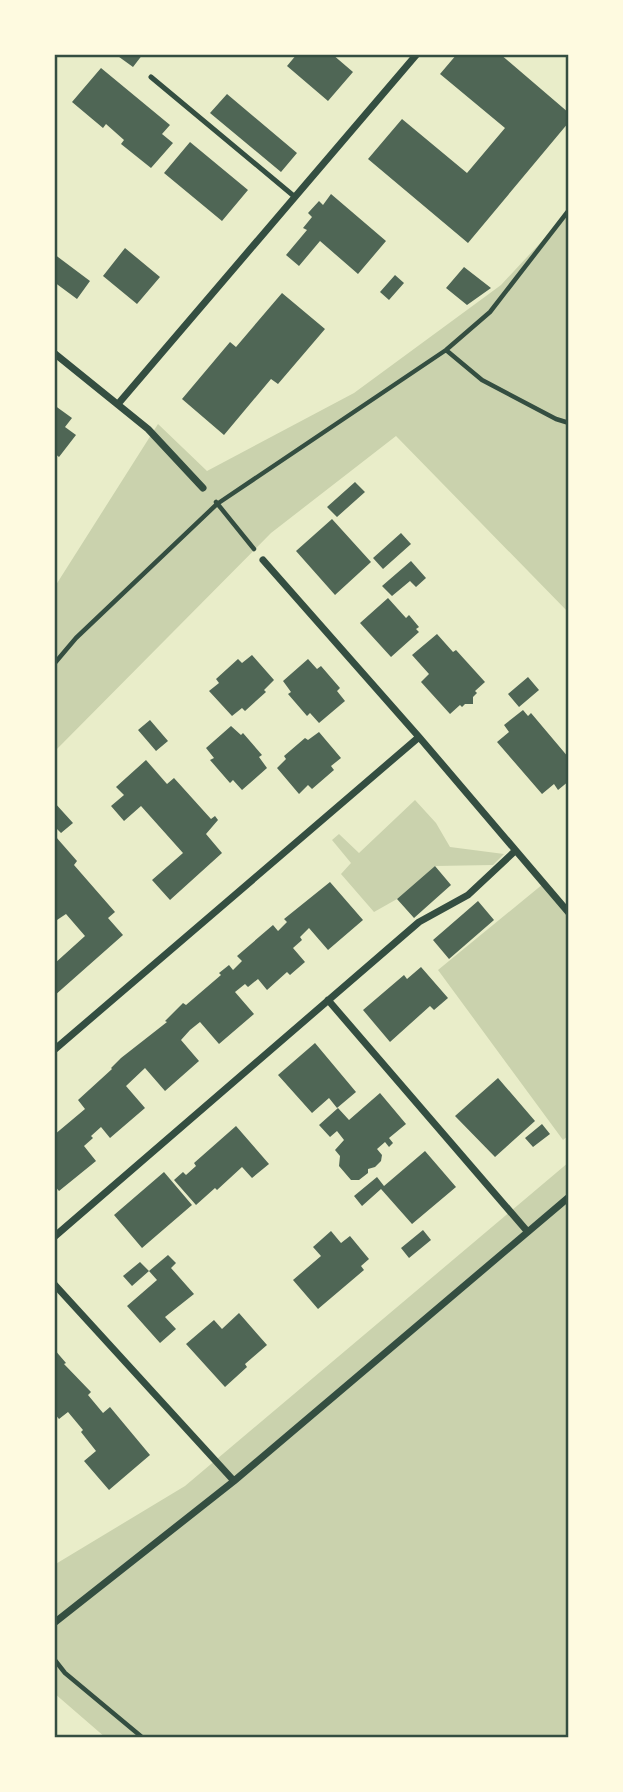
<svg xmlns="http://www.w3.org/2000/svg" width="623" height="1792" font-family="'Public Sans',sans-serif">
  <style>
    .green { fill: #cad2ad }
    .building { fill: #4f6655 }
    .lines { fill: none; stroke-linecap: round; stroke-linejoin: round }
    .path { stroke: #344e41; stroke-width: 4.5 }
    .service { stroke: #344e41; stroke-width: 5 }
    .minor { stroke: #344e41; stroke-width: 7 }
    .neatline { fill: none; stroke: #344e41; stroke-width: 2.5 }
  </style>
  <rect width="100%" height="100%" fill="#e9edc9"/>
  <!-- green -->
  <path class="green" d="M569,212V613L396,436L271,533L54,752V588L158,424L207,471L354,393L501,285Z
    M415,800L436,823L450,847L504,854L493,865L435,866L397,899L374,912L341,874L351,863L332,840L339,834L359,853Z
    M543,884L569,913V1135L563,1140L438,970Z
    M569,1162V1738H106L54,1693V1565L185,1486Z"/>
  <!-- building -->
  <path class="building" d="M115,54H143L133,67Z
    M297,54H332L353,72L328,101L287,66Z
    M457,54H500L569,113V122L468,243L368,159L402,119L467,173L505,128L440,74Z
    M101,68L170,125L162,134L173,143L151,168L121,144L124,140L106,124L103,128L72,102Z
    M227,94L297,153L281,172L210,113Z
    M190,142L248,190L222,221L164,173Z
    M331,194L386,241L358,274L320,241L299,266L286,255L307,230L303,228L312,217L308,213L319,201L323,205Z
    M125,248L160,277L137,304L103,276Z
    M54,254L90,281L77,299L54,282Z
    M464,267L491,288L467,305L446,288Z
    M395,275L404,283L389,300L380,292Z
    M282,293L325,329L278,384L271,379L224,435L182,399L230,342L236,347Z
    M54,405L72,418L65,427L76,435L59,457L54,453Z
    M355,482L365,492L337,517L327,507Z
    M332,519L371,562L335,595L296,551Z
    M401,533L411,544L383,569L373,558Z
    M411,561L426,578L416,587L410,581L392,596L382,586Z
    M388,598L406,618L409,615L419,627L416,629L419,632L391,657L360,623Z
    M437,634L453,652L456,650L485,682L475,691L477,693L473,697V704H465L462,707L460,705L450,714L421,682L429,674L412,655Z
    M252,655L274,680L264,690L266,692L245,711L242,708L232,716L209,691L219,683L216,679L238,659L242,663Z
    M308,659L317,669L321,666L340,688L337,691L345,701L319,723L310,713L307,716L288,694L291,692L283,681Z
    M528,677L539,690L519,707L508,694Z
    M523,710L528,716L531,713L569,758V781L558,790L554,784L542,794L497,742L509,732L504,725Z
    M150,720L168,741L156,751L138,730Z
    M231,726L241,735L243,733L262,755L259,757L267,768L242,790L233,780L230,783L210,760L214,758L206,748Z
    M319,732L341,758L331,766L334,770L312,789L308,785L299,794L277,768L286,759L284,756L305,738L308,740Z
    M146,760L167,784L174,778L211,819L215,816L218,820L206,834L222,853L170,900L152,880L183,853L141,806L124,821L111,806L124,795L116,787Z
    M54,802L73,823L61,833L57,829L54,831Z
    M56,837L77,861L74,865L115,912L108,918L123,935L54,996V964L85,936L66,914L54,922V839Z
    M435,866L451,885L414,918L397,899Z
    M330,882L363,920L328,950L309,928L300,937L302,940L293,948L305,962L290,975L287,972L267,990L258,979L248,987L245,984L235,992L254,1014L219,1044L200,1022L190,1030L181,1040L199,1061L165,1091L145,1068L126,1086L145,1108L110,1138L101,1127L91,1136L93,1138L84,1146L96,1161L59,1191L54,1185V1135L85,1109L78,1100L112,1069L111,1068L121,1058L167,1022L165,1021L183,1003L186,1005L221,975L219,973L229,965L233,970L242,961L237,956L273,925L278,931L287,922L284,919Z
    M478,901L494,920L449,959L433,940Z
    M421,967L448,998L434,1010L430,1006L390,1042L363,1010L404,975L407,979Z
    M315,1043L356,1092L337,1108L329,1098L312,1113L278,1075Z
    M498,1078L535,1121L495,1157L455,1116Z
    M380,1093L406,1124L389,1138L393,1143L389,1147L385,1142L377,1149L382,1155L381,1161L375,1167L368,1169V1173L359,1180H351L339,1166L340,1156L335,1150L344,1140L337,1131L330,1137L319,1125L338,1108L349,1120Z
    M542,1124L550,1134L533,1147L525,1138Z
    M236,1126L269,1164L252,1178L242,1167L217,1190L215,1188L196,1205L174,1180L183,1172L186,1175L196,1166L194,1163Z
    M425,1151L456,1187L412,1224L381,1189L362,1206L354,1196L377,1177L384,1186Z
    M164,1172L192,1205L142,1248L114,1215Z
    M423,1230L431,1240L409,1258L401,1248Z
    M331,1231L341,1243L350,1236L369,1259L361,1266L364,1270L318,1309L293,1280L321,1256L313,1247Z
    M168,1255L176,1263L171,1268L194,1294L165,1317L176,1329L160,1343L127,1306L157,1280L149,1271Z
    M140,1262L149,1271L132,1286L123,1276Z
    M239,1313L267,1345L245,1364L247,1367L225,1387L186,1344L214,1320L222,1329Z
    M54,1349L66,1363L64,1364L91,1392L88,1395L103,1413L110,1407L150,1455L109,1490L84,1461L96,1451L81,1432L83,1430L68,1412L59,1419L54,1413Z"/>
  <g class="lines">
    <!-- path -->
    <path class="path" d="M446,350L482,380L556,419L569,423
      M216,502L254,549
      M54,664L76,638L217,504L446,350L490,312L569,210
      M54,1659L65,1673L143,1738"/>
    <!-- service -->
    <path class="service" d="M151,77L295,197"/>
    <!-- minor -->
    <path class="minor" d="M54,353L148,429L203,488
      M118,404L417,54
      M263,560L419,737L569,913
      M328,1000L527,1231
      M54,1050L419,737
      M54,1237L419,922L468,895L515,851
      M54,1284L234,1481
      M54,1623L234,1481L569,1197"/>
  </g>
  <!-- border -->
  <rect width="623" height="1792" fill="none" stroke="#fefae0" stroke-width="112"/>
  <rect x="56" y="56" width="511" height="1680" class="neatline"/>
</svg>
